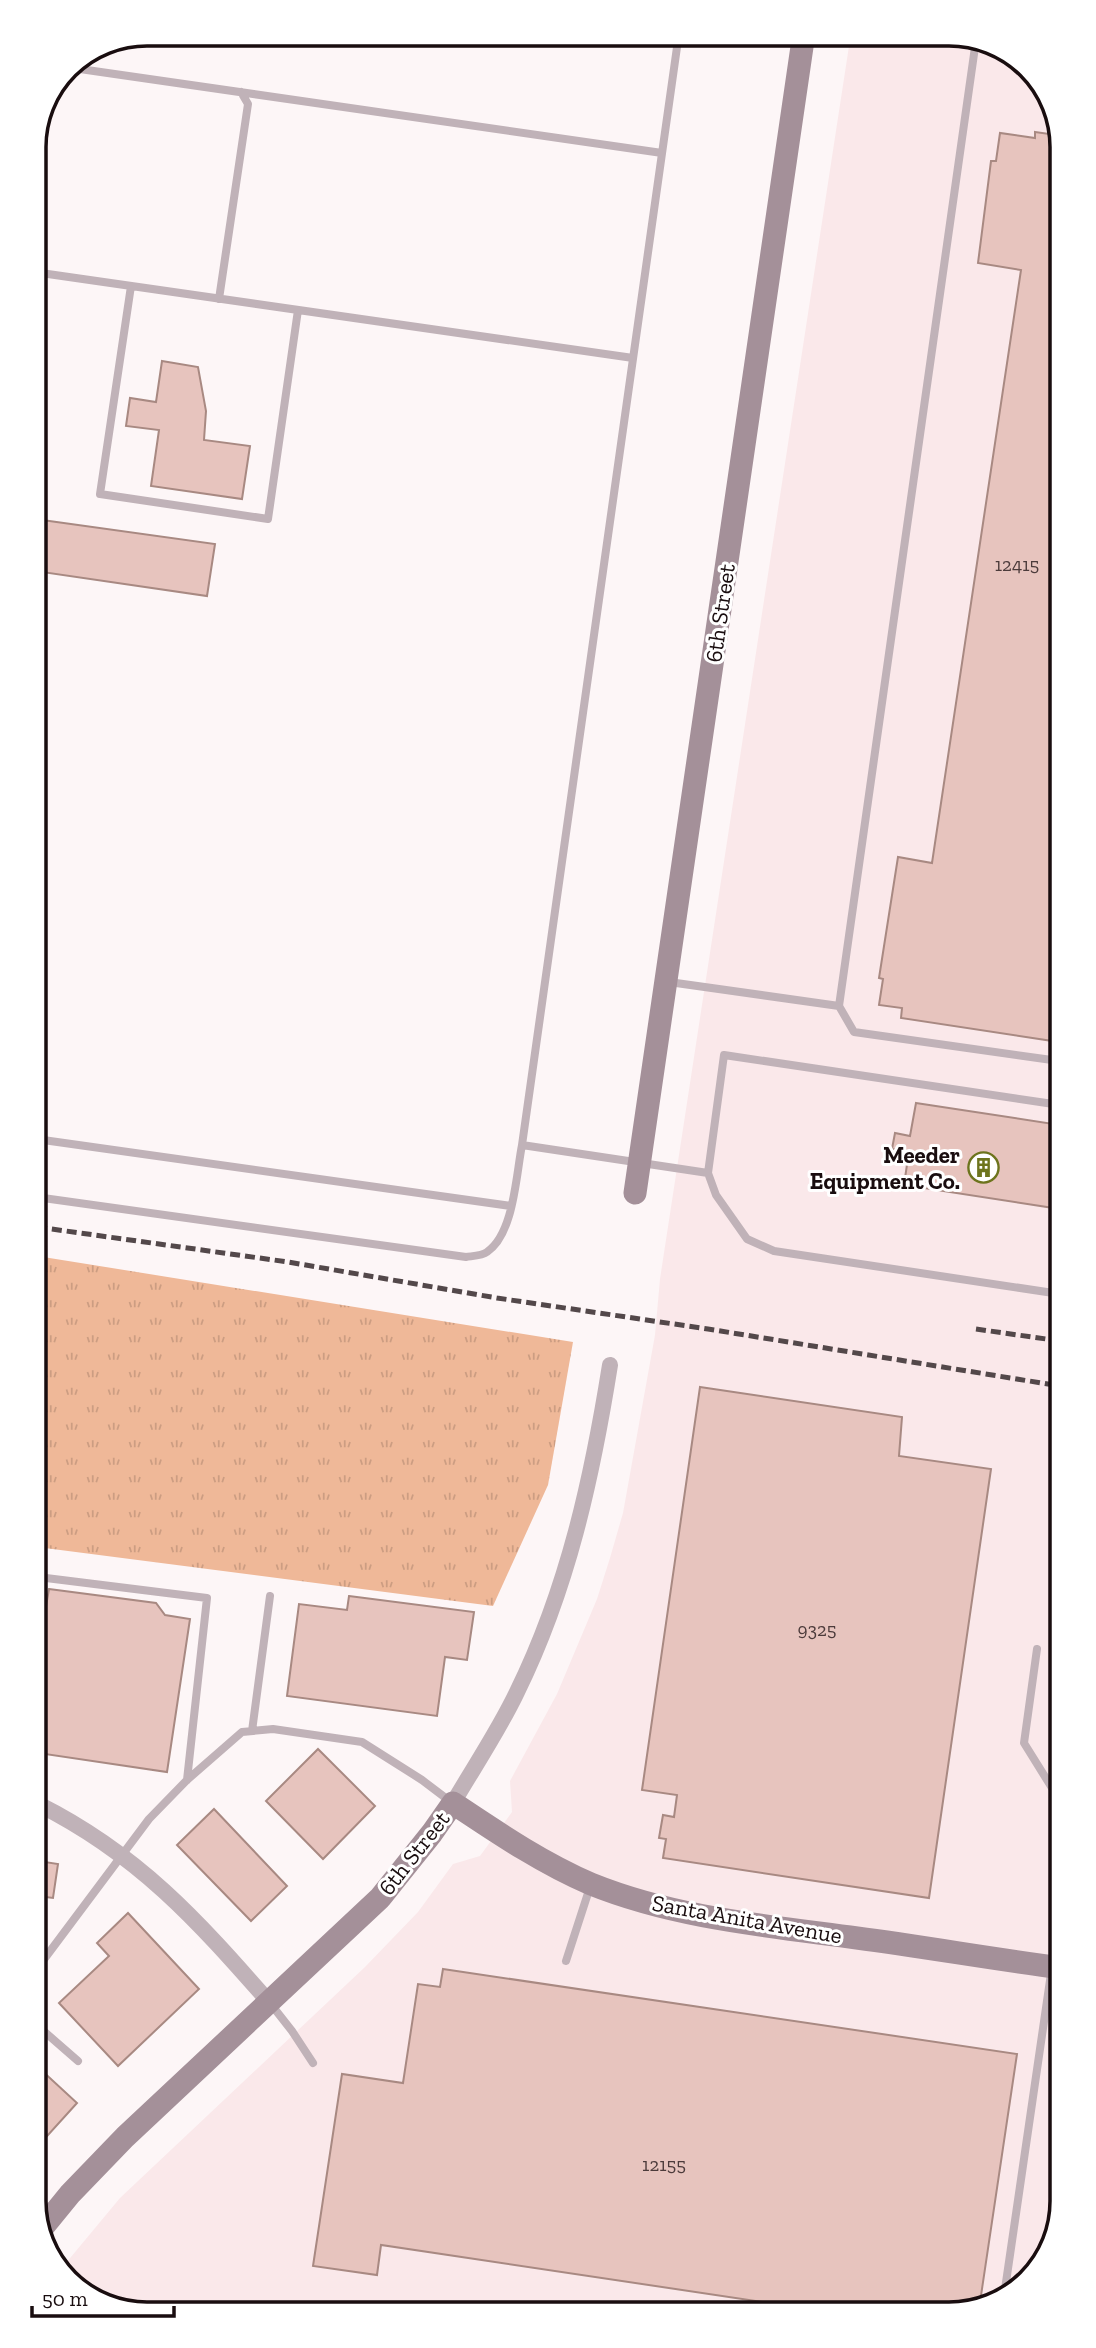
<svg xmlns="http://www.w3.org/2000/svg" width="1096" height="2348" font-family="'Zilla Slab',serif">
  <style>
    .built { fill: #fae8ea }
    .grass { fill: url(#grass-tufts) }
    .building { fill: #e7c4be; stroke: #a88982; stroke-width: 2 }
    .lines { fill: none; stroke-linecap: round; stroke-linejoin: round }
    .lane { stroke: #c0b2b8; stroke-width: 8 }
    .street { stroke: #c0b2b8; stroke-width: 16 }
    .secondary { stroke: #a49099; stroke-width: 23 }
    .rail { stroke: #53484a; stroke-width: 5; stroke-dasharray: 10 5; stroke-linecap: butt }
    .labels { text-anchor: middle; stroke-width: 6; stroke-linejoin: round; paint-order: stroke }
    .number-label { font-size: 19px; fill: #4c3b3b }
    .street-label { font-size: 23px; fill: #190d0f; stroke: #fff }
    .poi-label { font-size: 23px; font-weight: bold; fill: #190d0f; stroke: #fff; text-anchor: end }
    .rim { fill: none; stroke: #190d0f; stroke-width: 3.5 }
  </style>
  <defs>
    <pattern id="grass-tufts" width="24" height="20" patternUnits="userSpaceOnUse" patternTransform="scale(1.75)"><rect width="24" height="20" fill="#efb898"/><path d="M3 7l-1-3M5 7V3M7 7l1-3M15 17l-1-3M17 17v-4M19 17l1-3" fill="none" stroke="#cc9d82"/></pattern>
  </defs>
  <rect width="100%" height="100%" fill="#fdf6f7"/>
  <!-- built -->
  <path class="built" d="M851,33L958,34L1018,56L1057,109L1063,2202L1040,2270L987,2309L138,2314L77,2291L61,2269L120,2198L365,1967L418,1912L453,1864L480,1856L512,1812L510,1781L557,1694L597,1599L610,1558L623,1513L655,1335L660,1279Z"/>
  <!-- grass -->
  <path class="grass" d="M37,1256L573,1342L548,1485L493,1606L37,1547Z"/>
  <!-- building -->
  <path class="building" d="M1035,132L1057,135L1059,1042L901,1018L902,1008L879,1005L883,979L879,978L898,857L932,863L1021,270L978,263L991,161H996L1000,133L1035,138Z
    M162,361L198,367L206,411L204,440L250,446L242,499L151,486L159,430L126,426L130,398L156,402Z
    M35,519L215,544L207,596L35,571Z
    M916,1103L1060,1125V1209L904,1185L909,1151L892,1149L895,1133L910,1136Z
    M700,1387L902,1417L899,1456L991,1469L929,1898L663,1858L666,1839L659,1838L663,1815L674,1817L677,1795L642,1790Z
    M49,1589L156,1603L165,1615L190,1619L167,1772L38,1753V1619L45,1612Z
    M349,1596L474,1612L467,1660L445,1657L437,1716L287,1696L299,1604L347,1610Z
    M318,1749L375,1806L323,1859L266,1801Z
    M214,1809L287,1886L251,1921L177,1845Z
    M38,1850V1861L58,1864L53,1898L38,1896Z
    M128,1913L199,1989L118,2066L59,2003L109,1956L97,1943Z
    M443,1969L1017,2054L979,2309L816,2310L381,2245L377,2275L313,2266L342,2074L403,2083L418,1984L440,1987Z
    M39,2068L77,2103L39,2145Z"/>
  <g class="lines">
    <!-- lane -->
    <path class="lane" d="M976,40L839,1006L854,1032L1059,1061
      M66,67L662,153
      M34,272L633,358
      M131,286L100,494L268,519L298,310
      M219,299L248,104L241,92
      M669,982L839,1006
      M36,1139L511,1206
      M522,1145L679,33
      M708,1173L724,1055L1060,1105
      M36,1197L466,1257C472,1256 482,1256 487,1252C514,1234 516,1175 522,1145L708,1173L716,1195L747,1239L774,1251L1060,1294
      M38,1577L207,1598L187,1780
      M1037,1649L1024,1743L1062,1804
      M252,1731L270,1596
      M566,1961L590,1887
      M39,1966L149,1819L187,1780L242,1732L273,1729L362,1742L422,1780L451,1802
      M270,2003L292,2031L313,2063
      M39,2027L78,2061
      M1004,2296L1062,1898
      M125,2309L162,2314"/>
    <!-- street -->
    <path class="street" d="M453,1803C474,1767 499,1730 517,1692C568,1588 592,1478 610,1365
      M38,1804C138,1854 197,1920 269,2002"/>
    <!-- secondary -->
    <path class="secondary" d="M635,1193L804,33
      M39,2232L70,2194L125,2137L380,1898L432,1833L453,1803C498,1833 542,1863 591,1884C675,1918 768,1926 857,1938C925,1947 993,1959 1062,1968"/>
    <!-- rail -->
    <path class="rail" d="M37,1227L288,1262L497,1298L708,1329L1060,1386
      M976,1329L1060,1341"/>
  </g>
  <!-- icons -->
  <defs>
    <symbol id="building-ring" viewBox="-11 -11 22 22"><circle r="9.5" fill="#fff" stroke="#6d741d" stroke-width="1.5"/><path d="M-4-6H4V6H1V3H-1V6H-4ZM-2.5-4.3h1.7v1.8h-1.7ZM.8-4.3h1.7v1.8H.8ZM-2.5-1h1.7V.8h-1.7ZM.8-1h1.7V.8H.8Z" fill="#6d741d"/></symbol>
  </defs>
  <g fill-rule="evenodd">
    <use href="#building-ring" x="966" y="1150" width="35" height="35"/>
  </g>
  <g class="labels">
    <!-- number labels -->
    <g class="number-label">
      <text x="1017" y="571">12415</text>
      <text x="817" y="1636">9325</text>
      <text x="664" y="2171">12155</text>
    </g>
    <!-- street labels -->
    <g class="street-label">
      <text transform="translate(720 613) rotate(-82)" y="8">6th Street</text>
      <text transform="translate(414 1853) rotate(-52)" y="8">6th Street</text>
      <text transform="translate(747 1919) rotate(10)" y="8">Santa Anita Avenue</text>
    </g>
    <!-- poi labels -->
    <g class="poi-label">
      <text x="960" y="1163">Meeder<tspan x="960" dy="26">Equipment Co.</tspan></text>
    </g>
  </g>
  <!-- crop -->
  <path d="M0 0H1096V2348H0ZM147 46H949A101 101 0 0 1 1050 147V2201A101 101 0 0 1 949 2302H147A101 101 0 0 1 46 2201V147A101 101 0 0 1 147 46Z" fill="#fff" fill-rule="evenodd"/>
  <path class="rim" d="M147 46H949A101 101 0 0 1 1050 147V2201A101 101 0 0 1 949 2302H147A101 101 0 0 1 46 2201V147A101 101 0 0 1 147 46Z"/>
  <!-- scale -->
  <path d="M32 2306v10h142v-10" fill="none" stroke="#190d0f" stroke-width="3.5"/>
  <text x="42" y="2306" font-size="21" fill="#190d0f" stroke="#ffffff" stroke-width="5" paint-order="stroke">50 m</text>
</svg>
